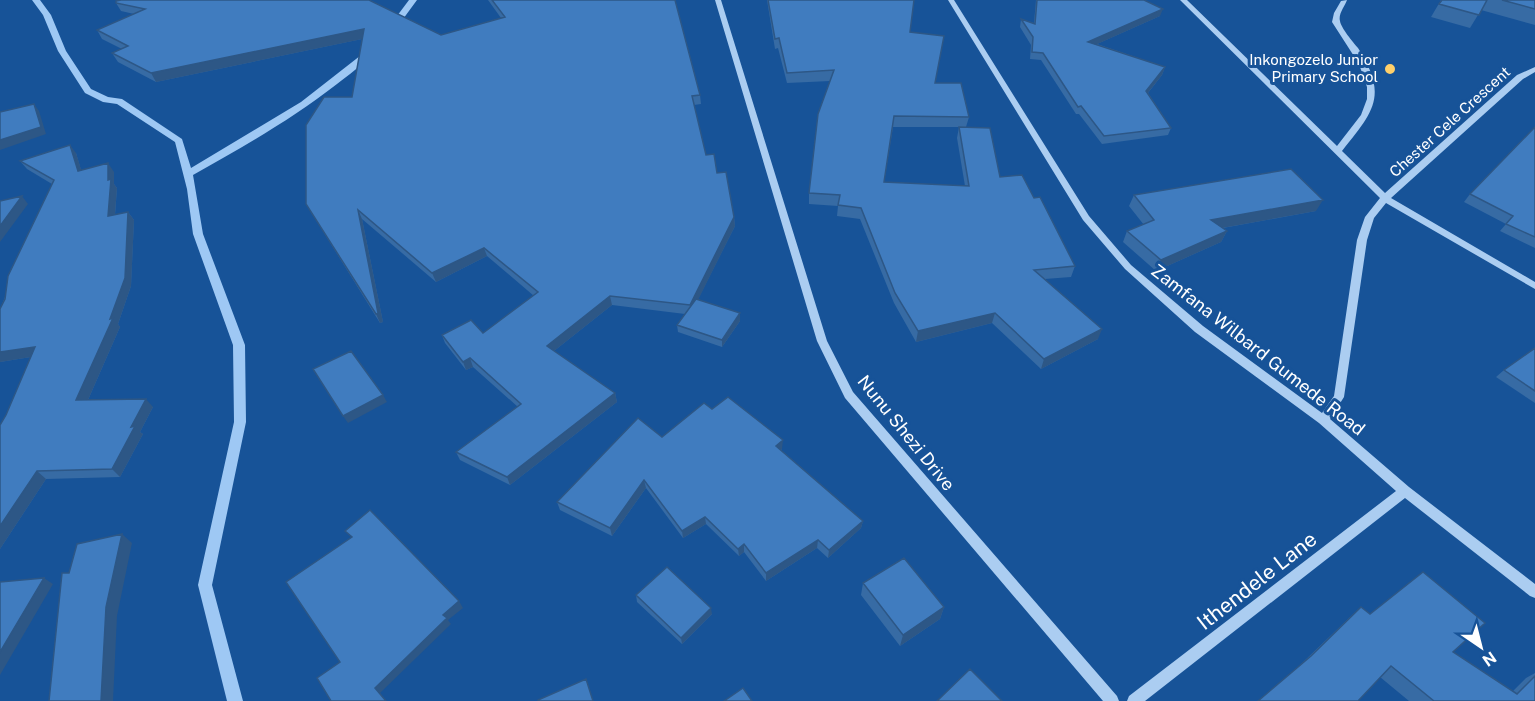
<svg xmlns="http://www.w3.org/2000/svg" width="1535" height="701" font-family="'Public Sans',sans-serif">
  <style>
    .lines { fill: none; stroke-linecap: round; stroke-linejoin: round }
    .stream { fill: #9ec8f4; fill-rule: evenodd }
    .minor { fill: #abcdf1; fill-rule: evenodd }
    .wall { fill: #376ba4; fill-rule: evenodd }
    .shaded-wall { fill: #2d5786 }
    .building { fill: #407cbf; stroke: #2d5786; stroke-width: 1.5 }
    .poi-dot { fill: #ffd06b; stroke: #175398; stroke-width: 2 }
    .labels { text-anchor: middle; stroke-width: 6; stroke-linejoin: round; paint-order: stroke }
    .far-poi-label { font-size: 15px; fill: #fff; stroke: #175398; text-anchor: end }
    .far-street-label { font-size: 15px; fill: #fff; stroke: #175398 }
    .street-label { font-size: 18px; fill: #fff; stroke: #175398 }
    .near-street-label { font-size: 21px; fill: #fff; stroke: #175398 }
  </style>
  <rect width="100%" height="100%" fill="#175398"/>
  <g class="lines">
    <!-- stream -->
    <path class="stream" d="M32,0H40L51,15L66,51L91,89L108,97L122,99L182,139L191,168L301,102L365,52L372,54C362,65 349,75 337,84C292,119 243,147 193,175L203,234L245,345L246,422L212,585L243,701H227L198,585L234,422L233,345L193,234L187,189L175,142L117,104L103,102L85,93L58,51L43,15Z
      M409,0H417L395,30H389L388,28Z"/>
    <!-- minor -->
    <path class="minor" d="M715,0H721L827,341L853,392L1117,696L1119,701H1103L845,398L817,341Z
      M948,0H954L1089,216L1131,265L1203,326L1322,413L1334,396L1357,240L1365,217L1380,198L1180,0H1187L1337,146L1361,115L1367,99V87L1359,64L1332,22L1334,13L1341,1L1347,0C1345,6 1338,14 1340,21C1341,28 1353,42 1358,48C1389,96 1373,112 1342,151L1385,193L1517,75L1535,67V72L1523,79L1391,198L1535,282V289L1386,203L1374,218L1367,240L1344,397L1330,419L1409,487L1535,584V598L1530,596L1405,498L1145,701H1127L1129,696L1396,491L1319,423L1195,332L1125,269L1083,220Z"/>
  </g>
  <!-- wall -->
  <path class="wall" d="M488,0H675L700,95L701,104L694,105L706,155L717,173L734,217L735,226L698,299L740,321L722,347L678,332L677,325L685,314L612,305L554,351L615,393L617,402L510,485L460,460L456,452L518,407L473,367L466,370L445,343L442,335L483,333L534,296L487,256L436,282L362,219L383,322L380,323L311,212L306,204L352,97L362,39L156,82L118,62L112,53L122,49L102,39L97,30L134,14L121,11L116,3L441,35L501,18Z
    M767,0H914L910,32L935,83L969,117L966,127L1000,177L1034,198L1075,266L1071,277L1045,279L1098,339L1041,369L992,323L916,342L894,303L860,219L837,216L838,206L809,204V193L830,81L787,83L778,48L775,49ZM893,127H959L957,138L965,186L884,182Z
    M1036,0H1144L1160,16L1097,44L1165,67L1162,75L1148,93L1171,128L1168,135L1102,144L1079,114H1076L1041,60L1030,59L1031,45L1020,27L1021,19L1034,23Z
    M1441,0H1535V25L1481,10L1470,28L1431,17Z
    M1535,127V248L1500,231L1506,224L1464,202L1470,194Z
    M76,153L81,170L114,172V184L117,188L115,215L128,212L134,220L131,286L118,324L120,327L88,400L153,407L140,432L143,434L120,477L46,479L0,549V425L6,415L31,357L0,362V309L52,184L27,169L20,161Z
    M1134,195L1316,211L1223,228L1227,231L1221,242L1156,271L1123,242L1127,231L1144,225L1129,206Z
    M1535,348V403L1496,377L1504,370Z
    M712,409L782,449L781,450L863,521L861,528L828,558L817,548L766,581L744,552L739,556L706,524L683,538L646,488L612,536L560,510L557,502L662,437Z
    M863,583L944,607L940,619L900,646L861,595Z
    M636,595L712,614L682,644L637,602Z
    M1361,607L1370,614L1453,652L1513,691L1526,678L1535,673V701H1409L1380,677L1300,665L1350,617Z"/>
  <!-- shaded-wall -->
  <path class="shaded-wall" d="M1163,9L1160,16L1086,49L1088,42Z
    M364,29L367,38L156,82L151,73Z
    M1165,67L1162,75L1143,99L1146,91Z
    M34,104L39,111L46,134L0,150V140Z
    M70,145L76,153L84,179L78,171Z
    M108,163L114,172V184L117,188L114,225L108,216Z
    M22,196L28,204L0,242V226Z
    M1323,200L1316,211L1205,231L1211,220Z
    M358,210L362,219L383,322L380,323L376,314Z
    M128,212L134,220L131,286L118,324L120,327L84,409L76,400L110,319Z
    M734,217L735,226L691,314L690,305Z
    M1227,231L1221,242L1156,271L1161,260Z
    M484,248L487,256L436,282L432,273Z
    M610,296L612,305L549,355L547,346Z
    M740,313V321L722,347V340Z
    M995,313L992,323L916,342L918,331Z
    M1102,329L1098,339L1041,369L1044,359Z
    M35,347L43,355L0,362V352Z
    M470,358L473,367L466,370L463,362Z
    M615,393L617,402L510,485L507,477Z
    M383,395L387,402L348,423L343,416Z
    M146,399L153,407L140,432L143,434L120,477L112,469L131,427Z
    M783,440L782,449L776,454V446Z
    M37,471L46,479L0,549V526Z
    M644,480L646,488L612,536L610,528Z
    M705,517L706,524L683,538L682,531Z
    M863,521L861,528L828,558L829,550Z
    M122,534L132,543L117,616L113,701H101L106,607Z
    M818,540L817,548L766,581V573Z
    M744,544V552L739,556L738,549Z
    M44,578L53,584L0,675V652Z
    M459,601L463,608L448,620L451,624L380,693L386,701L375,688L443,615Z
    M944,607L940,619L900,646L903,635Z
    M711,608L712,614L682,644L681,638Z"/>
  <!-- building -->
  <path class="building" d="M121,0H369L441,35L505,17L492,0H675L700,95L692,96L706,155L714,154L717,173L726,172L734,217L690,305L610,296L547,346L615,393L507,477L456,452L521,404L470,358L463,362L442,335L471,320L483,333L538,292L484,248L432,273L358,210L378,313L376,314L306,204V125L324,97H352L364,29L151,73L112,53L128,46L97,30L145,9L116,3V1Z
    M768,0H914L910,32L944,36L935,83H961L969,117L894,116L884,182L969,186L959,127L990,128L1000,177L1022,175L1034,198L1040,197L1075,266L1034,270L1102,329L1044,359L995,313L918,331L895,293L861,208L838,205L840,195L809,193L818,114L834,70L787,73L779,38L775,39Z
    M1037,0H1144L1163,9L1088,42L1165,67L1146,91L1171,128L1104,136L1081,106L1078,107L1043,53L1032,52L1033,37L1021,19L1035,24Z
    M1442,0H1487L1479,15L1439,4Z
    M1502,0H1535V9Z
    M34,104L41,127L0,140V112Z
    M1535,127V237L1506,224L1513,216L1470,194Z
    M70,145L78,171L108,163V180L111,179L108,216L128,212L125,278L110,319L113,318L76,400L146,399L131,427L135,426L112,469L37,471L0,526V425L6,415L35,347L0,352V309L5,299L8,276L54,180L20,161Z
    M1291,169L1323,200L1211,220L1227,231L1161,260L1127,231L1154,220L1134,195Z
    M22,196L0,226V201Z
    M696,299L740,313L722,340L677,325Z
    M1535,348V391L1504,370Z
    M351,351L383,395L343,416L313,369Z
    M728,397L783,440L776,446L863,521L829,550L818,540L766,573L744,544L738,549L705,517L682,531L644,480L610,528L557,502L638,418L662,437L704,403L712,409Z
    M370,510L459,601L443,615L447,618L375,688L386,701H331L317,678L340,662L286,582L352,537L345,531Z
    M122,534L106,607L101,701H49L62,573H69L77,544Z
    M904,558L944,607L903,635L863,583Z
    M667,567L711,608L681,638L636,595Z
    M1423,572L1485,623L1453,652L1517,694L1535,676V701H1434L1391,666L1358,701H1258L1311,656L1361,607L1370,614Z
    M44,578L0,652V582Z
    M970,669L1002,701H937Z
    M586,679L593,701H538V700Z
    M743,688L752,701H724Z"/>
  <!-- markers -->
  <circle class="poi-dot" cx="1390" cy="69" r="6"/>
  <g class="labels">
    <!-- far-poi labels -->
    <g class="far-poi-label">
      <text x="1378" y="65">Inkongozelo Junior<tspan x="1378" dy="17">Primary School</tspan></text>
    </g>
    <!-- far-street labels -->
    <g class="far-street-label">
      <text transform="translate(1450 122) rotate(-42)" y="5">Chester Cele Crescent</text>
    </g>
    <!-- street labels -->
    <g class="street-label">
      <text transform="translate(1258 350) rotate(38)" y="6">Zamfana Wilbard Gumede Road</text>
      <text transform="translate(906 433) rotate(51)" y="6">Nunu Shezi Drive</text>
    </g>
    <!-- near-street labels -->
    <g class="near-street-label">
      <text transform="translate(1257 581) rotate(-38)" y="7">Ithendele Lane</text>
    </g>
  </g>
  <!-- north arrow -->
  <g transform="translate(1481 647) rotate(145)" stroke="#175398" stroke-width="4.5" paint-order="stroke">
  <path d="M0-4.5L10 22L0 15L-10 22Z" fill="#ffffff"/>
  <text y="-9" font-size="16" font-weight="bold" text-anchor="middle" fill="#ffffff">N</text>
  </g>
</svg>
